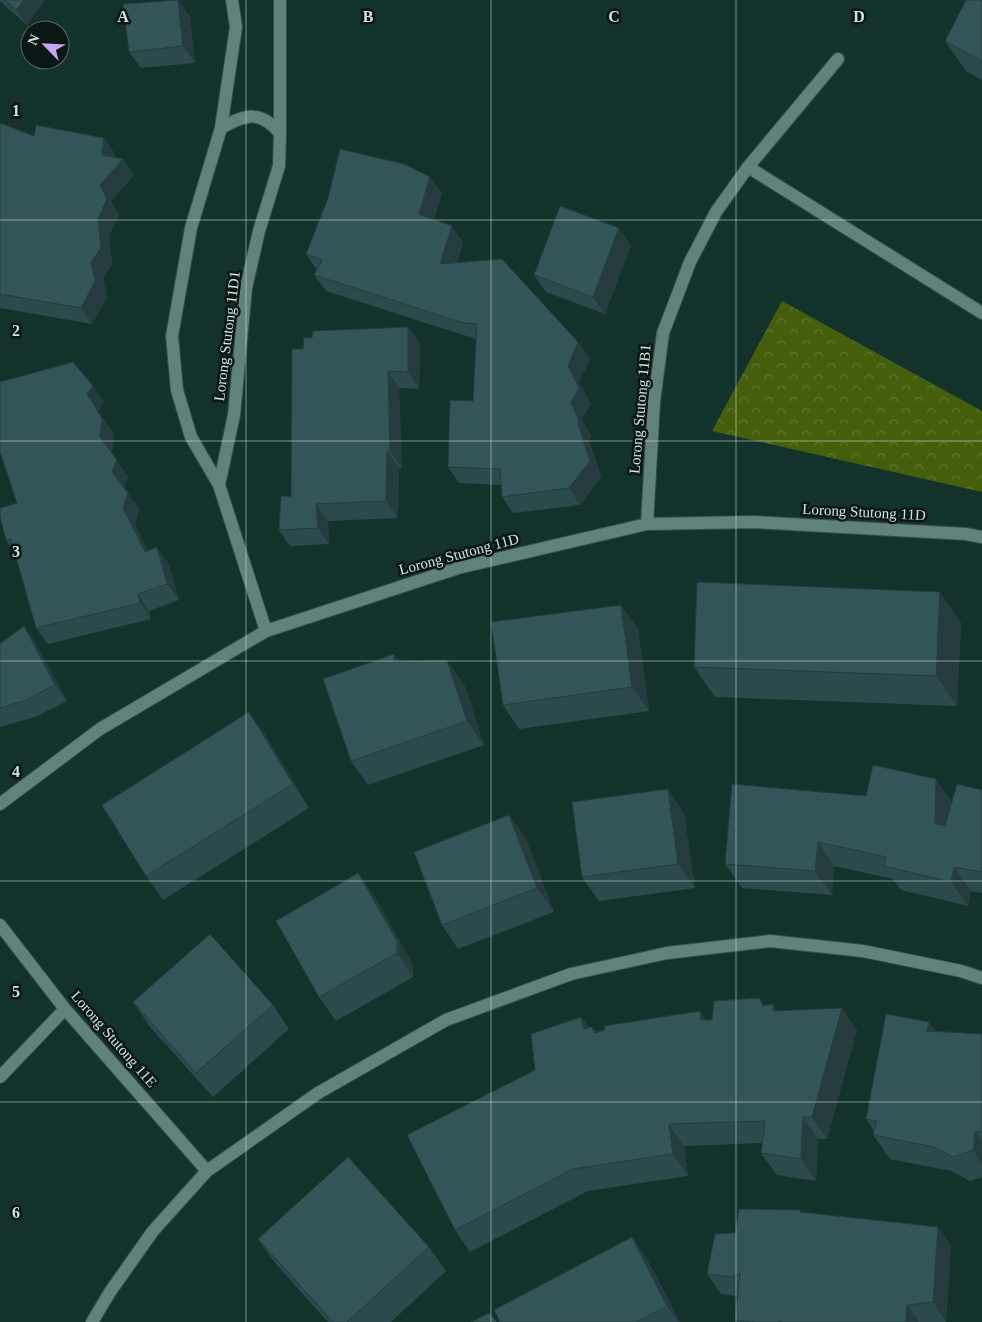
<svg xmlns="http://www.w3.org/2000/svg" width="982" height="1322" font-family="'Times New Roman',serif">
  <style>
    .forest { fill: url(#forest-crowns) }
    .lines { fill: none; stroke-linecap: round; stroke-linejoin: round }
    .lane-casing { stroke: #374f49; stroke-width: 14 }
    .street-casing { stroke: #374f49; stroke-width: 14 }
    .lane { stroke: #61827b; stroke-width: 12 }
    .street { stroke: #61827b; stroke-width: 12 }
    .wall { fill: #2c494c }
    .shaded-wall { fill: #243c3e }
    .building { fill: #335558; stroke: #243c3e }
    .grid { fill: none; stroke: #d2e4df; stroke-width: 1; stroke-opacity: 0.55 }
    .labels { text-anchor: middle; stroke-width: 5; stroke-linejoin: round; paint-order: stroke }
    .street-label { font-size: 15px; fill: #d2e4df; stroke: #0a1714 }
    .grid-label { font-size: 16px; text-anchor: middle; font-weight: bold; fill: #d2e4df; stroke: #0a1714; stroke-width: 5; stroke-linejoin: round; paint-order: stroke }
  </style>
  <defs>
    <pattern id="forest-crowns" width="20" height="18" patternUnits="userSpaceOnUse" patternTransform="scale(1.25)"><rect width="20" height="18" fill="#445e0c"/><path d="M2 6a3 3 0 1 1 6 0M12 15a3 3 0 1 1 6 0" fill="none" stroke="#5e752f"/></pattern>
  </defs>
  <rect width="100%" height="100%" fill="#13322c"/>
  <!-- forest -->
  <path class="forest" d="M782,301L982,411V492L712,431Z"/>
  <g class="lines">
    <defs>
      <path id="lane" d="M280,0V133
        M221,128L236,27L232,0"/>
      <path id="street" d="M748,167L982,313
        M219,485L234,415L246,288L259,231L279,166L280,133C260,110 246,114 221,128L191,228L172,336L177,390L191,437L219,485L266,631
        M647,524L654,402L663,333L690,262L716,212L748,167L838,59
        M0,804L100,729L266,631L458,568L647,524L754,522L966,534L982,537
        M0,925L65,1009L207,1171
        M0,1077L65,1009
        M92,1322L110,1292L153,1231L207,1171L318,1093L446,1020L571,974L667,953L770,941L863,951L961,971L982,978"/>
    </defs>
    <!-- lane casing -->
    <use href="#lane" class="lane-casing"/>
    <!-- street casing -->
    <use href="#street" class="street-casing"/>
    <!-- lane -->
    <use href="#lane" class="lane"/>
    <!-- street -->
    <use href="#street" class="street"/>
  </g>
  <!-- wall -->
  <path class="wall" d="M0,0H45L27,25L0,1Z
    M178,0L190,17L195,63L141,68L129,52Z
    M982,0V80L966,71L945,41Z
    M0,123L34,136L104,138L115,154V158L123,159L134,175L111,201L119,215L109,235L112,264L103,278L107,297L92,324L0,308Z
    M442,193L434,219L463,242L457,263L578,342L590,359L579,382L591,404L582,419L591,436L589,440L601,477L580,505L513,513L502,497L501,485L459,483L448,467L473,401L476,339L326,291L314,275L317,270L306,254Z
    M631,245L605,314L546,292L534,275Z
    M408,327L420,343L419,389L399,388L402,468H399L398,518L328,521L329,544L290,546L279,530L291,497L312,338Z
    M104,402L98,411L114,434L112,453L128,477L124,488L139,509L135,524L148,551L168,563L179,600L149,611L151,619L48,644L36,628L15,553L6,540L17,503Z
    M621,605L638,629L649,711L519,729L503,705Z
    M961,622L957,706L715,697L694,667Z
    M24,626L35,642L67,701L35,717L0,727V643Z
    M394,654L398,661L464,684L484,745L368,785L351,761Z
    M249,712L266,736L309,808L163,900L146,876Z
    M982,790V893L971,891L968,906L901,890L893,879L834,866L832,895L742,888L725,864L866,796L952,802Z
    M684,813L695,888L599,901L582,877Z
    M509,815L526,839L554,912L458,949L442,925Z
    M358,873L375,897L413,965V977L336,1021L319,997Z
    M759,998L764,1005L773,1004L777,1011L857,1030L827,1139H818L816,1181L777,1175L761,1153L762,1143L684,1146L688,1176L588,1191L470,1252L455,1230L535,1070L581,1017L589,1028L592,1027L596,1032L712,1020Z
    M133,1002L273,1005L289,1029L213,1097L150,1027Z
    M935,1031L982,1034V1177L970,1181L951,1171L890,1159L873,1135L874,1131L866,1119Z
    M800,1210L802,1213L938,1227L951,1246L946,1322H737L735,1320L737,1296L721,1294L707,1274L735,1233Z
    M632,1237L648,1261L680,1322H498Z
    M258,1239L429,1247L446,1271L391,1322H328L275,1263Z"/>
  <!-- shaded-wall -->
  <path class="shaded-wall" d="M24,0H45L27,25L16,10Z
    M178,0L190,17L195,63L183,46Z
    M104,138L115,154L113,170L123,159L134,175L111,201L119,215L109,235L112,264L103,278L107,297L92,324L81,308L91,262L98,219Z
    M430,177L442,193L431,230L419,214Z
    M452,226L463,242L452,280L440,264Z
    M619,228L631,245L605,314L593,297Z
    M408,327L420,343L419,389L408,372Z
    M578,342L590,359L579,382L591,404L582,419L591,436L589,440L601,477L580,505L569,488L568,366Z
    M388,371L399,388L402,468L390,451Z
    M93,386L104,402L98,411L114,434L112,453L128,477L124,489L112,472L87,394Z
    M387,451L399,468L398,518L386,501Z
    M128,493L139,509L135,524L157,569L145,552L123,508Z
    M316,504L328,521L329,544L318,528Z
    M157,547L168,563L179,600L167,584Z
    M940,592L961,622L957,706L936,676Z
    M138,594L149,611L151,619L140,603Z
    M621,605L638,629L649,711L632,687Z
    M24,626L35,642L67,701L55,685Z
    M394,654L410,678L394,661Z
    M447,660L464,684L484,745L467,721Z
    M249,712L266,736L309,808L293,784Z
    M936,779L953,803L951,849L935,824Z
    M668,789L684,813L695,888L678,864Z
    M509,815L526,839L554,912L537,888Z
    M818,842L834,866L832,895L815,871Z
    M954,867L971,891L968,906L951,882Z
    M358,873L375,897L413,965V977L397,953Z
    M773,1004L788,1026L773,1011Z
    M842,1008L857,1030L827,1139L812,1117Z
    M700,1011L715,1033L701,1020Z
    M581,1017L596,1038L584,1029Z
    M929,1022L945,1046L927,1031Z
    M803,1117L818,1139L816,1181L801,1159Z
    M669,1124L684,1146L688,1176L673,1154Z
    M975,1131L982,1141V1164L973,1150Z
    M938,1227L951,1246L946,1322L933,1302Z
    M632,1237L648,1261L680,1322H678L667,1306Z
    M907,1305L919,1322H906Z"/>
  <!-- building -->
  <path class="building" d="M5,0H24L16,10Z
    M178,0L183,46L129,52L123,4Z
    M966,0H982V61L945,41Z
    M0,123L34,136L36,125L104,138L102,155L123,159L100,185L107,199L98,219L101,248L91,262L95,281L81,308L0,294Z
    M340,149L404,164L430,177L419,214L452,226L440,264L502,259L578,342L568,366L579,388L571,403L579,420L578,423L590,461L569,488L502,497L500,469L448,467L450,400L473,401L477,324L464,323L314,275L322,260L306,254L328,198Z
    M560,206L619,228L593,297L534,275Z
    M408,327V372L388,371L390,451H387L386,501L316,504L318,528L279,530L281,496L291,497L292,349H303L304,337L312,338L313,331Z
    M73,362L93,386L87,394L102,418L100,437L117,460L112,472L128,493L123,508L145,552L157,547L167,584L138,594L140,603L36,628L11,539L6,540L0,517V508L17,503L0,452V382Z
    M697,582L940,592L936,676L694,667Z
    M621,605L632,687L503,705L491,622Z
    M24,626L55,685L24,701L0,708V644Z
    M394,654V661L447,660L467,721L351,761L323,679Z
    M249,712L293,784L146,876L102,805Z
    M873,765L936,779L935,824L945,826L957,784L982,790V872L954,867L951,882L884,866L886,857L818,842L815,871L725,864L732,784L866,796Z
    M668,789L678,864L582,877L572,802Z
    M509,815L537,888L442,925L414,852Z
    M358,873L397,941V953L319,997L276,921Z
    M210,934L273,1005L196,1073L133,1002Z
    M759,998L763,1006L773,1004V1011L842,1008L812,1117H803L801,1159L761,1153L765,1121L669,1124L673,1154L573,1169L455,1230L407,1135L535,1070L531,1034L581,1017L584,1029L592,1027L594,1033L605,1030L604,1026L700,1011L701,1020H712L714,1001Z
    M886,1014L929,1022L927,1031L982,1034V1132L975,1131L973,1150L953,1157L934,1147L873,1135L877,1121L866,1119Z
    M348,1157L429,1247L347,1322H333L258,1239Z
    M739,1209L800,1210V1212L938,1227L933,1302L907,1305L906,1322H783L778,1321V1322H754L735,1320L740,1273L732,1277L707,1274L715,1234L735,1233Z
    M632,1237L667,1306L636,1322H498L500,1321L494,1310Z
    M489,1313L497,1322H471Z"/>
  <!-- grid -->
  <path class="grid" d="M246,0V1322M491,0V1322M736,0V1322M0,220H982M0,441H982M0,661H982M0,881H982M0,1102H982"/>
  <g class="labels">
    <!-- street labels -->
    <g class="street-label">
      <text transform="translate(227 336) rotate(-83)" y="5">Lorong Stutong 11D1</text>
      <text transform="translate(640 409) rotate(-85)" y="5">Lorong Stutong 11B1</text>
      <text transform="translate(864 512) rotate(3)" y="5">Lorong Stutong 11D</text>
      <text transform="translate(459 554) rotate(-15)" y="5">Lorong Stutong 11D</text>
      <text transform="translate(114 1039) rotate(49)" y="5">Lorong Stutong 11E</text>
    </g>
  </g>
  <g class="grid-label">
    <text x="123" y="22">A</text>
    <text x="368" y="22">B</text>
    <text x="614" y="22">C</text>
    <text x="859" y="22">D</text>
    <text x="16" y="116">1</text>
    <text x="16" y="336">2</text>
    <text x="16" y="557">3</text>
    <text x="16" y="777">4</text>
    <text x="16" y="997">5</text>
    <text x="16" y="1218">6</text>
  </g>
  <!-- north arrow -->
  <g transform="translate(45 45) rotate(294)"><circle r="24" fill="#0a1714" stroke="#5a6965"/>
  <path d="M0-4L9 19L0 12L-9 19Z" fill="#c9a5ee"/>
  <text y="-8" font-size="14" font-weight="bold" text-anchor="middle" fill="#d2e4df">N</text>
  </g>
</svg>
